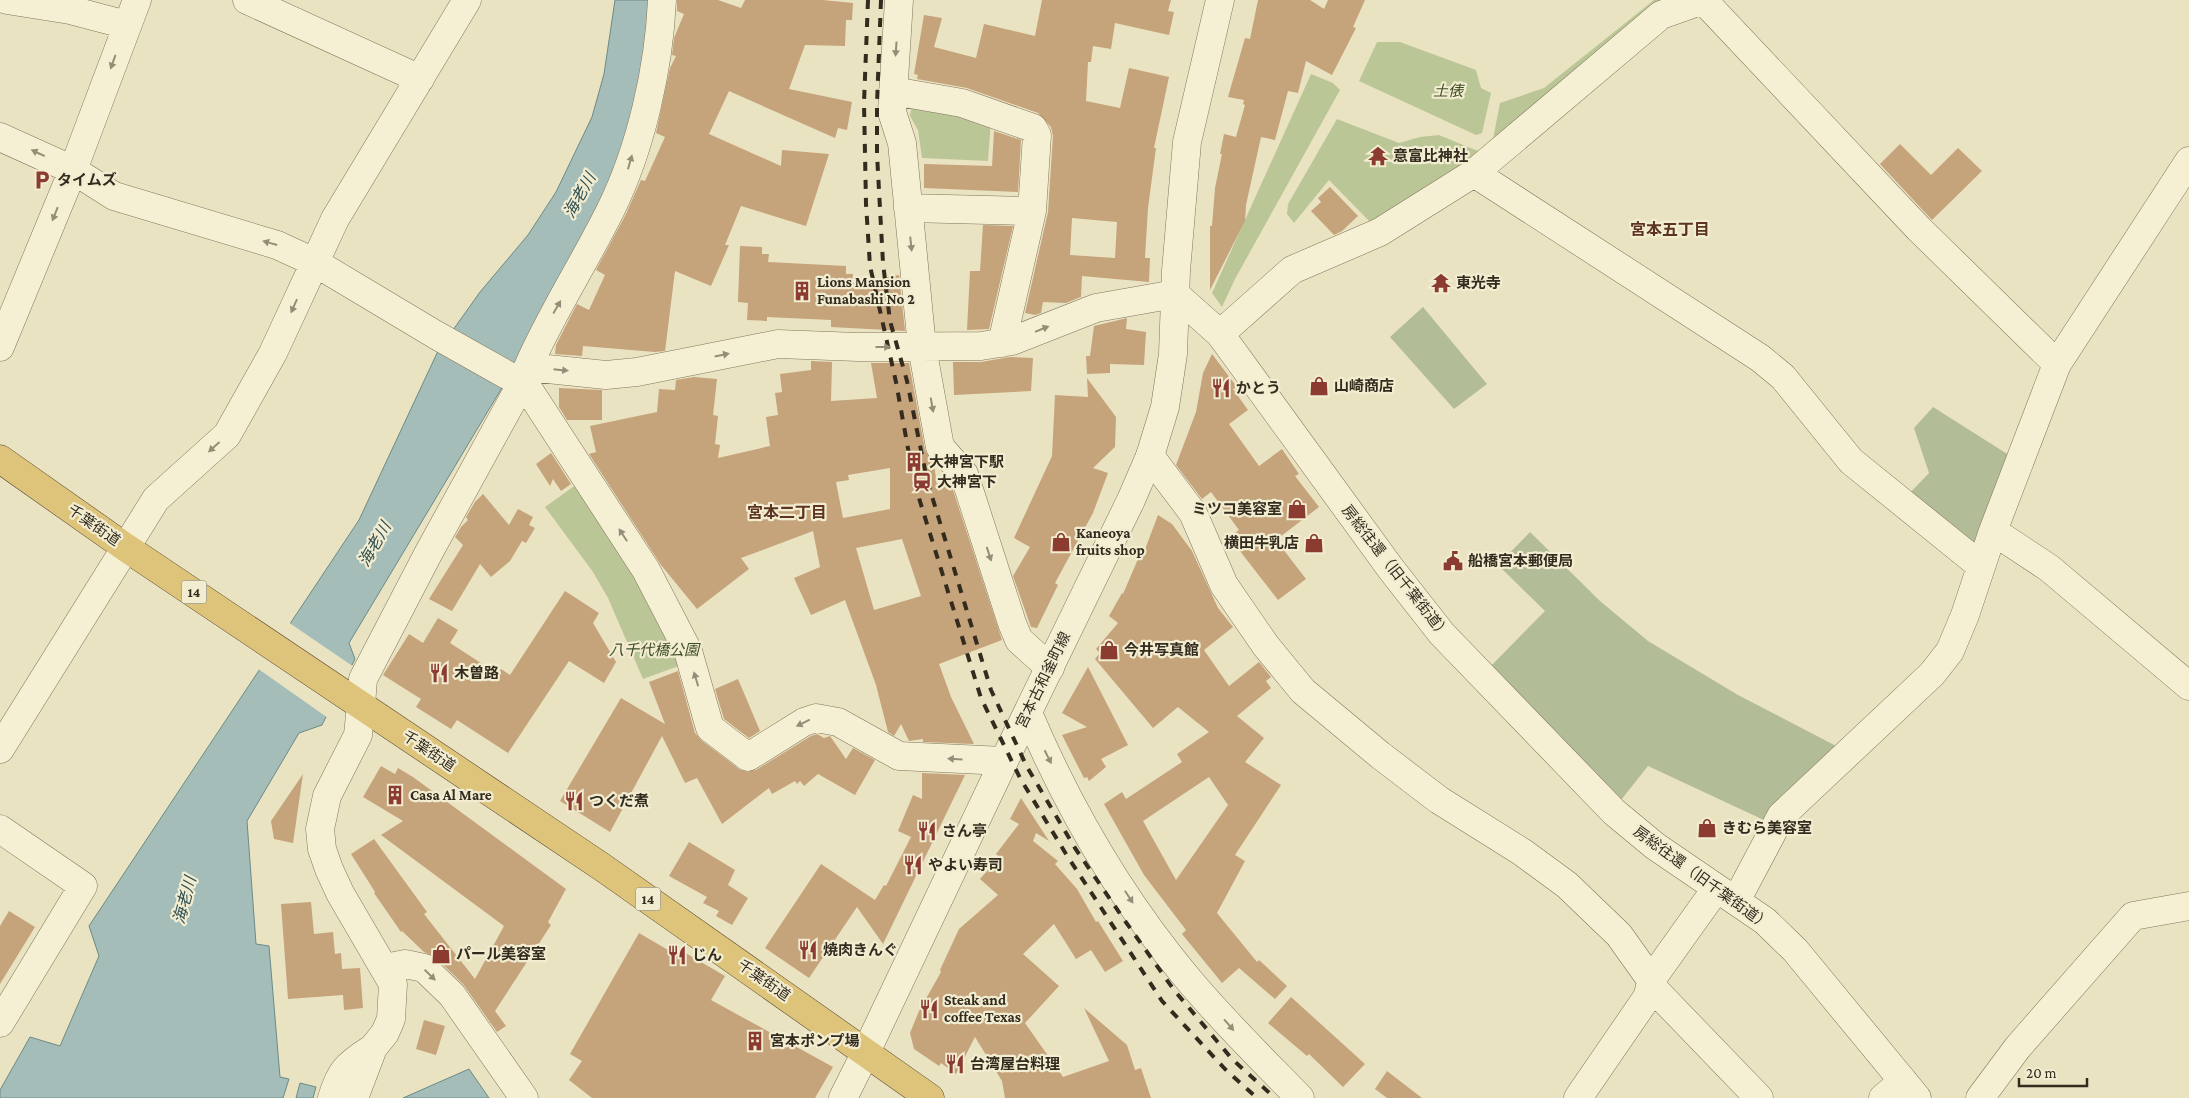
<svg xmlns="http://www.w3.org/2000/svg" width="2189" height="1098" font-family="'Crimson Pro','Noto Sans JP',serif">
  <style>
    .green { fill: #bbc697 }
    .cemetery { fill: #b2bc96 }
    .water { fill: #a4bdb8; stroke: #6c8a86 }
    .pier { fill: #eae3c2 }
    .building { fill: #c5a37b; fill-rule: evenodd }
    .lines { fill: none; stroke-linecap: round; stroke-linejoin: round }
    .minor-casing { stroke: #82745b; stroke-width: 29 }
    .tertiary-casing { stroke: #82745b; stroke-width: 29 }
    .trunk-casing { stroke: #50422f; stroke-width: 29 }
    .minor { stroke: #f5f0d4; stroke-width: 28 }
    .tertiary { stroke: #f5f0d4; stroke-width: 28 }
    .trunk { stroke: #dec47a; stroke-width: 28 }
    .rail { stroke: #332b1e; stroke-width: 4; stroke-dasharray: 9 9; stroke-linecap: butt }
    .oneway { fill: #948e79 }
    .labels { text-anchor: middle; stroke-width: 4.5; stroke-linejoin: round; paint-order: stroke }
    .shield { fill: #f2ecd1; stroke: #6c6554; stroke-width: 1 }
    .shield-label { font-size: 14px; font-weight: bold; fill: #332b1e }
    .park-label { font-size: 15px; font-style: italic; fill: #3f4d26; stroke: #f2ecd1 }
    .poi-label { font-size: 15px; font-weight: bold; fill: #332b1e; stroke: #f2ecd1; text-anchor: start }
    .street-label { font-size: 15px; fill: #332b1e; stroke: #f2ecd1 }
    .water-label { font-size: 16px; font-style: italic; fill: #2e4f51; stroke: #f2ecd1 }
    .neighbourhood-label { font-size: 16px; font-weight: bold; fill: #5c3421; stroke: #f2ecd1 }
  </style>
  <rect width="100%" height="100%" fill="#eae3c2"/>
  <!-- green -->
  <path class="green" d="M1654,0H1681L1493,139L1500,103L1544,88Z
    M1377,42H1400L1476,70L1481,88L1491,93L1482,133L1476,135L1359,81Z
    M1311,74L1333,83L1340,90L1235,279L1222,307L1212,293Z
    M921,105L991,120L988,161L922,158L918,130L910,116L911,109Z
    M1337,119L1399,143L1420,137L1439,135L1478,151V160L1373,225L1329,180L1294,223L1287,214L1288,204Z
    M580,482L684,664L643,679L608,598L593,572L545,507Z"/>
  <!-- cemetery -->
  <path class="cemetery" d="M1423,307L1487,384L1454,409L1390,337Z
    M1933,407L2012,457L1979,554L1906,497L1929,473L1914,428Z
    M1530,532L1600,601L1648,641L1738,695L1838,747L1766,821L1648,766L1617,805L1488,669L1545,611L1498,565Z"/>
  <!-- water -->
  <path class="water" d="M615,0H653L643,79L615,169L575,255L503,386L349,643L355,659L322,725L299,733L247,821L256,944L269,946L280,1077L289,1079L283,1098H0V1090L30,1037L60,1046L99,956L89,926L359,520L438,351L480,292L528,235L556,192L592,117L604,74Z
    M469,1069L489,1098H403Z
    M300,1083L316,1087L313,1098H296Z"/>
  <!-- pier -->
  <path class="pier" d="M288,622L354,667L328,718L257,668Z"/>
  <!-- building -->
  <path class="building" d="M677,0H718L741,8L745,0H823L853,3L852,20H846L845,46L805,45L789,89L852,102L847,130L838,128L835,138L729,91L709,134L781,166L782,150L829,154L806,226L741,206L725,245H729L711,286L675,271L665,351L655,352L583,346L582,356L555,354L556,345L577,304L589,310L605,275L596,270L625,216L641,180L645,181L665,137L656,133L670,68L676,56L672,55L674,38L684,14L677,11Z
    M1042,0H1171L1168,11L1174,12L1169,35L1115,23L1111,49L1093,46L1091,62H1088L1086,101L1120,108L1129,68L1169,77L1154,148H1156L1148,208L1145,258H1150L1149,282L1082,276L1081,297L1066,303L1043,302L1041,313L1035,315L1025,313L1048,212L1053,136L1051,127L1038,113L967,88L917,79L918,75L914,74L924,15L942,18L934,47L976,58L984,24L1035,36ZM1072,218L1117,222L1115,258L1070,255Z
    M1258,0H1310L1324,9L1328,0H1365L1353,27L1356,28L1332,75L1306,61L1298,93L1288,91L1275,140L1261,137L1246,205L1245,221L1210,290V226H1212L1215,188L1222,154H1220L1224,134L1236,137L1245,105L1243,104L1244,100L1228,97L1245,38L1250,39Z
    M994,131L1021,140L1018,192L924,188V164L992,166Z
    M1900,144L1931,175L1958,148L1982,171L1932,220L1880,164Z
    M1330,187L1358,216L1342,231L1334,235L1311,211L1321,202L1318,198Z
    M983,225L1013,226L989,329L967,330L970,271H980Z
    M740,246L762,247V254H769L768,262L846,266V274H853L852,283L899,275L905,331L831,327V320L767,317V321L747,320L748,303L738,302Z
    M1127,318L1126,329L1146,332L1144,365L1110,364V373L1087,374L1086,356H1090L1094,326Z
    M1212,354L1237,387L1233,389L1248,410L1229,424L1259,466L1282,449L1299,474L1295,476L1319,507L1276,540L1306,579L1278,600L1229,537L1239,530L1211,492L1202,499L1176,465L1196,412L1203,373Z
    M1010,357L1033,358L1031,391L954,395L953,362H981Z
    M811,361L832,362L831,401L877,398L871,363H909L925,450L934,464L937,485L951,484L1002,640L939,664L951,697L974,744L923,742V739L909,741L901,724L894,736L888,732L876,685L845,600L811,615L794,578L820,567L813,531L741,558L749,569L697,609L661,565L589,454L596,452L590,426L657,412L659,389L675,390L676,380L694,377L717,379L713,415L718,416L715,444L720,445L718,458L770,446L766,417L778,415L775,393L782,392L780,374L811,370ZM890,468V509L843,518L836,482L849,480L848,475ZM902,539L921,596L874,610L856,548Z
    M1087,378L1116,417L1115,447L1093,468L1108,473L1093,513L1055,583L1058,585L1037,628L1031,627L1013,576L1030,547L1014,538L1052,456L1055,395L1088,397Z
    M559,388L602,390V420H567L559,407Z
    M551,453L571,484L561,491L553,479L550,486L536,464Z
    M483,494L509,525L518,509L533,517L529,525L535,528L526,543L522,541L510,561L491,577L480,564L452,611L429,599L463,545L455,537L461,527L468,520L466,517L475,502Z
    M1158,515L1172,524L1192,551L1218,608L1233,627L1204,650L1229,686L1259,662L1271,677L1266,681L1271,688L1237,716L1264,738L1245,762L1281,785L1235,855L1245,861L1217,913L1257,962L1259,960L1287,986L1275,999L1239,968L1222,983L1182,934L1186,930L1144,875L1104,804L1122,792L1126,799L1182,762L1177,754L1209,732L1178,707L1153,728L1095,659L1100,653L1096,649L1118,623L1109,616L1122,593L1123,594L1138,559L1141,560ZM1209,777L1228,805L1176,880L1143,821Z
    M565,591L599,613L593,623L616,662L604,683L569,661L508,753L457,720L451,729L416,707L421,699L383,675L409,634L423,643L438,618L458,630L450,643L498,674L501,669L510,675Z
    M1088,667L1128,745L1101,759L1106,767L1089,781L1087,777L1084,778L1062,735L1087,727L1062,713Z
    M678,671L695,733L701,740L739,769L747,772L756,770L811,736L817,734L824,738L830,736L846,759L853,748L875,760L855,795L818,774L804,786L800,781L797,784L795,781L772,794L769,788L722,824L697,778L685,783L662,736L610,832L560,801L621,698L665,724L649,682Z
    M738,679L760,731L749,738L724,719L715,689Z
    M381,766L395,774L398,768L413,777L566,889L548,922L551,925L495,1011L506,1026L497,1032L463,984L435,957L424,952L402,931L401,932L374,893L375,892L351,854L374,839L427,912L424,914L475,979L504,926L381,835L403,821L363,797Z
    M922,773L965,775L883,944L857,907L809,978L765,948L821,864L875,900L884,885L886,886L911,837L898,831L913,795L922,799Z
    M303,774L293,843L274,839L271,821Z
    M1021,798L1049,841L1036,833L1033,841L1058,861L1055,864L1077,889L1096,922L1098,921L1123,961L1105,972L1091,950L1076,959L1054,924L1023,954L1059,986L1025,1023L1063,1077L1109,1061L1084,1008L1127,1045L1135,1070L1141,1068L1151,1098H1005L1002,1081L975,1037L956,1074L941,1063L939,1066L914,1049L910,1033L919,1011L941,972L940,970L959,929L998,895L980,879L999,857L996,854L1019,824L1010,819Z
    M689,842L735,870L728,885L748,898L732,925L716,916L719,911L703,903L707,897L669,876Z
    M311,902L314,934L333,932L335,954L341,953L342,969L360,968L363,1008L344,1010L343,995L288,999L281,904Z
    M9,911L35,927L0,984V926Z
    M639,933L668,950L672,945L725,976L711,1000L833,1067L815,1098H592L569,1080L582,1061L570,1054Z
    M1291,997L1365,1064L1343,1087L1309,1054L1307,1056L1268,1023Z
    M424,1020L445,1026L436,1055L416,1049Z
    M1387,1071L1422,1098H1387L1375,1089Z"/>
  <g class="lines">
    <defs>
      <path id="minor" d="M7,0L70,10L127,25
        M247,0L420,79
        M899,0L892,112L902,143L922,347L940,447L964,474L1012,623L1019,640L1050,668
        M1703,0L1919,229L2057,364
        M893,91L962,103L1033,128L1037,135L1032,211L1002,343
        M0,137L73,170L114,196L277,245L314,262L436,335L507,375L523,381L646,570L688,651L710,728L748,757L804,722L816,718L838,722L899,756L1004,761
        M1474,173L1760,358L1783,377L1851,461L1981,566
        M908,208L1032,211
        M1220,334L1292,270L1380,232L1474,173L1661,15L1703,0
        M0,347L73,170L137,0
        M528,367C552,312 585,262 611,209C641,148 659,68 662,0
        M1150,456L1193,513L1224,585L1266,646L1303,691L1380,755L1439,800L1522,852L1567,885L1619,935L1651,980L1648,996L1578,1098
        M1993,531L2049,568L2189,686
        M361,705L363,679L428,554L523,381L528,367L606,375L637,372L778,344L858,347L981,346L1012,341L1096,308L1175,294
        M1028,713C1068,807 1122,900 1188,979C1223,1021 1262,1059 1300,1098
        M0,749L156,499L227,435L273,353L335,219L467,0
        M0,829L83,886L0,1023
        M1736,901L1781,816L1932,674L1950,651L1965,615L1993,531L2057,364L2189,161
        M385,968L405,964L424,968L452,995L524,1098
        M1651,980L1716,889
        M1652,987L1759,1098
        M843,1098L866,1052
        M1883,1098L1903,1081
        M1980,1098L2018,1047L2133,916L2189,906"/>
      <path id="tertiary" d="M1175,294L1220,334L1391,569L1442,634L1614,812L1655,846L1765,921L1795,950L1917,1098
        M866,1052L1004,761L1131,500L1150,456L1165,407L1173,354L1176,271L1187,142L1220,0
        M332,1098C340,1071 347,1065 370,1050
        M354,1098L373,1048L385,1033L391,1019L393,984L340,893L329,869L322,849L320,829L327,796L358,735L361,705"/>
      <path id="trunk" d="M0,459L125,547L602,867L930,1098"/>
    </defs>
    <!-- minor casing -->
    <use href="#minor" class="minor-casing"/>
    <!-- tertiary casing -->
    <use href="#tertiary" class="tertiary-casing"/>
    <!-- trunk casing -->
    <use href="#trunk" class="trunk-casing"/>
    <!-- minor -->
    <use href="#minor" class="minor"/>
    <!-- tertiary -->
    <use href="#tertiary" class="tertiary"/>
    <!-- trunk -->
    <use href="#trunk" class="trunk"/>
    <!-- rail -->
    <path class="rail" d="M868,0L864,103L866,204L870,266L896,382L914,482L981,698L1020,778L1066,854L1162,1001L1225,1069L1257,1098
      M881,0L877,104V154L883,263L890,321L907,381L927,480L991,690L1027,767L1075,848L1123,918L1174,990L1232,1059L1275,1098"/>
  </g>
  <!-- one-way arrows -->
  <defs><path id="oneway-solid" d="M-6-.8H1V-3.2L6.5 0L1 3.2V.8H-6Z" transform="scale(1.25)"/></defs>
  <g class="oneway">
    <use href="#oneway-solid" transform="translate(896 49) rotate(94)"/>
    <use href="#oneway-solid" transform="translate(113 62) rotate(110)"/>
    <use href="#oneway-solid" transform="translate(38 153) rotate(-155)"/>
    <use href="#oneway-solid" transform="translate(630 162) rotate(-74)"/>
    <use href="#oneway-solid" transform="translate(55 214) rotate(112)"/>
    <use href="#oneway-solid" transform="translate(270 243) rotate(-164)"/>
    <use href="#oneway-solid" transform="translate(911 244) rotate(84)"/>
    <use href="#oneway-solid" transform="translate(294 306) rotate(114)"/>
    <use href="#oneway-solid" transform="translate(557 307) rotate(-60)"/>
    <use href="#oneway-solid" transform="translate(1042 329) rotate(-22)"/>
    <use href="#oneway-solid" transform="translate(883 347)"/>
    <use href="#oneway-solid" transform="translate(722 355) rotate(-12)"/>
    <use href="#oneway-solid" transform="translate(561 370) rotate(6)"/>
    <use href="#oneway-solid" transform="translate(932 405) rotate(80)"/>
    <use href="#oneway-solid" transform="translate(214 447) rotate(138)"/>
    <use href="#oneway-solid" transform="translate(623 535) rotate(-123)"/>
    <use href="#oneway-solid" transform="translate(989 554) rotate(72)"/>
    <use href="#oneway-solid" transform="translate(696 679) rotate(-107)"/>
    <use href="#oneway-solid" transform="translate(803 723) rotate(154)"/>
    <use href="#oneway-solid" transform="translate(1048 757) rotate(63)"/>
    <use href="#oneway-solid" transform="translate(955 759) rotate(-177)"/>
    <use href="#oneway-solid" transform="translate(1129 897) rotate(57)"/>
    <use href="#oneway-solid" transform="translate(430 975) rotate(44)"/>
    <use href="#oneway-solid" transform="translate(1229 1025) rotate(49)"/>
  </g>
  <!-- icons -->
  <defs>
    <symbol id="temple-bare" viewBox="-9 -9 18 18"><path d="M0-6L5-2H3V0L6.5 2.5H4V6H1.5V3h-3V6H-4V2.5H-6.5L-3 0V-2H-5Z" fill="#8b3b30" stroke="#f2ecd1" stroke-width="2.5" paint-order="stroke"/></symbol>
    <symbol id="parking-bare" viewBox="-9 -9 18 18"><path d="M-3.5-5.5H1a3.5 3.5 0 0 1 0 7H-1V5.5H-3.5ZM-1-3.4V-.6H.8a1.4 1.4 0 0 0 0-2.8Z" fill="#8b3b30" stroke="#f2ecd1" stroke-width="2.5" paint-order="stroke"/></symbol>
    <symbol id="building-bare" viewBox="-9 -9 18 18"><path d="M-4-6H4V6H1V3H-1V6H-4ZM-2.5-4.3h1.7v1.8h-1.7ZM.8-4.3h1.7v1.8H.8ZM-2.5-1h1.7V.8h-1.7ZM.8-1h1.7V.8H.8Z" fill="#8b3b30" stroke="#f2ecd1" stroke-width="2.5" paint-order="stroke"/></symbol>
    <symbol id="shop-bare" viewBox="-9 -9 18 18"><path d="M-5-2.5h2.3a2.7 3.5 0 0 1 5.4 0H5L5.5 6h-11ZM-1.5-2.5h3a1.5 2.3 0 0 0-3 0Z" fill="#8b3b30" stroke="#f2ecd1" stroke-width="2.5" paint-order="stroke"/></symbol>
    <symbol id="restaurant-bare" viewBox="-9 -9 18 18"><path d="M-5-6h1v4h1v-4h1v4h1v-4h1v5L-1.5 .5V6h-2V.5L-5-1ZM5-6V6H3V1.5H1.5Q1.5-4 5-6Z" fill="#8b3b30" stroke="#f2ecd1" stroke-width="2.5" paint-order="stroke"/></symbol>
    <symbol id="station-bare" viewBox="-9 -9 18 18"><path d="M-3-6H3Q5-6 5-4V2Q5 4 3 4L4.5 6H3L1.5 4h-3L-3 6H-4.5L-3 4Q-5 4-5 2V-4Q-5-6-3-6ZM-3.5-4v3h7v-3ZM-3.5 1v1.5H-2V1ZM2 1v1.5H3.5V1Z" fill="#8b3b30" stroke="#f2ecd1" stroke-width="2.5" paint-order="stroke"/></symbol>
    <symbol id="civic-bare" viewBox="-9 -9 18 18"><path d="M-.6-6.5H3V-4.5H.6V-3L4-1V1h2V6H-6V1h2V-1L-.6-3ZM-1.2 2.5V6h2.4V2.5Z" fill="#8b3b30" stroke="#f2ecd1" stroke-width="2.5" paint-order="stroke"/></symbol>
  </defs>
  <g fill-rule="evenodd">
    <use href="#temple-bare" x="1364" y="142" width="28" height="28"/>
    <use href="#parking-bare" x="28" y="166" width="28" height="28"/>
    <use href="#temple-bare" x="1427" y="269" width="28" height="28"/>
    <use href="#building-bare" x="788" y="277" width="28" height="28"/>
    <use href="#shop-bare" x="1305" y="372" width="28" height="28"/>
    <use href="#restaurant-bare" x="1207" y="374" width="28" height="28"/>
    <use href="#building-bare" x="900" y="448" width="28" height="28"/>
    <use href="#station-bare" x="908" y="468" width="28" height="28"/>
    <use href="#shop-bare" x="1283" y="495" width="28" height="28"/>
    <use href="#shop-bare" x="1047" y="528" width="28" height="28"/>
    <use href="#shop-bare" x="1300" y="529" width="28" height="28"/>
    <use href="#civic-bare" x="1439" y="547" width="28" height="28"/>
    <use href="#shop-bare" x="1095" y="636" width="28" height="28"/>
    <use href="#restaurant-bare" x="425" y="659" width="28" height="28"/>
    <use href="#building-bare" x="381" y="781" width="28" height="28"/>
    <use href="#restaurant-bare" x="560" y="787" width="28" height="28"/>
    <use href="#shop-bare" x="1693" y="814" width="28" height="28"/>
    <use href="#restaurant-bare" x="913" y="817" width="28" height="28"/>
    <use href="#restaurant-bare" x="899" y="851" width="28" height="28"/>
    <use href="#restaurant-bare" x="794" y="936" width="28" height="28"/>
    <use href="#shop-bare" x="427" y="940" width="28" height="28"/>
    <use href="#restaurant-bare" x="663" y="941" width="28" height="28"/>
    <use href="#restaurant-bare" x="915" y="995" width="28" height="28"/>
    <use href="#building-bare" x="741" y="1027" width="28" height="28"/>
    <use href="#restaurant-bare" x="941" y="1050" width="28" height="28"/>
  </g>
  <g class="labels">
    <!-- shield labels -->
    <g class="shield">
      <rect x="181.5" y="580.5" width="25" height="23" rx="4"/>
      <rect x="635.5" y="887.5" width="25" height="23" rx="4"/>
    </g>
    <g class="shield-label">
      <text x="194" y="597">14</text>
      <text x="648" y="904">14</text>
    </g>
    <!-- park labels -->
    <g class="park-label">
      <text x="1448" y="96">土俵</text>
      <text x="654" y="655">八千代橋公園</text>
    </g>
    <!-- poi labels -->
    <g class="poi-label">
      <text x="1393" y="161">意富比神社</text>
      <text x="57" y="185">タイムズ</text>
      <text x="817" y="287">Lions Mansion<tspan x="817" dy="17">Funabashi No 2</tspan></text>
      <text x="1456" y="288">東光寺</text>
      <text x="1334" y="391">山崎商店</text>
      <text x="1236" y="393">かとう</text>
      <text x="929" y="467">大神宮下駅</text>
      <text x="937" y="487">大神宮下</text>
      <text x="1282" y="514" text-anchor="end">ミツコ美容室</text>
      <text x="1076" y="538">Kaneoya<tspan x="1076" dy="17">fruits shop</tspan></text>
      <text x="1299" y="548" text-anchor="end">横田牛乳店</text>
      <text x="1468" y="566">船橋宮本郵便局</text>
      <text x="1124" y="655">今井写真館</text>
      <text x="454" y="678">木曽路</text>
      <text x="410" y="800">Casa Al Mare</text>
      <text x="589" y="806">つくだ煮</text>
      <text x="1722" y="833">きむら美容室</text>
      <text x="942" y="836">さん亭</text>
      <text x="928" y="870">やよい寿司</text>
      <text x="823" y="955">焼肉きんぐ</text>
      <text x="456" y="959">パール美容室</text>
      <text x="692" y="960">じん</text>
      <text x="944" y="1005">Steak and<tspan x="944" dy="17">coffee Texas</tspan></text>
      <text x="770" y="1046">宮本ポンプ場</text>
      <text x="970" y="1069">台湾屋台料理</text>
    </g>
    <!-- street labels -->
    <g class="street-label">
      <text transform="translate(94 525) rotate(35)" y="5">千葉街道</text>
      <text transform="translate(1396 572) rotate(52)" y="5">房総往還（旧千葉街道）</text>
      <text transform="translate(1043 680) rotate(-64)" y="5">宮本古和釜町線</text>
      <text transform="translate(429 751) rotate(34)" y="5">千葉街道</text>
      <text transform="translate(1702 878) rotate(36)" y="5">房総往還（旧千葉街道）</text>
      <text transform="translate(764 980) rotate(35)" y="5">千葉街道</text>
    </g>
    <!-- water labels -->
    <g class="water-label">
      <text transform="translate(579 195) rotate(-61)" y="6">海老川</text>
      <text transform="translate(374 544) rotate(-60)" y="6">海老川</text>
      <text transform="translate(184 900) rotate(-75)" y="6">海老川</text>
    </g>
    <!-- neighbourhood labels -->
    <g class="neighbourhood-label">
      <text x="1670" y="235">宮本五丁目</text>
      <text x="787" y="518">宮本二丁目</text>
    </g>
  </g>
  <!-- scale -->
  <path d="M2019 1078v8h68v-8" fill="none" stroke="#332b1e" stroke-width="2.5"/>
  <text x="2026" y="1078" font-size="15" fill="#332b1e" stroke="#f2ecd1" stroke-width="4" paint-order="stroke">20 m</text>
</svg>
